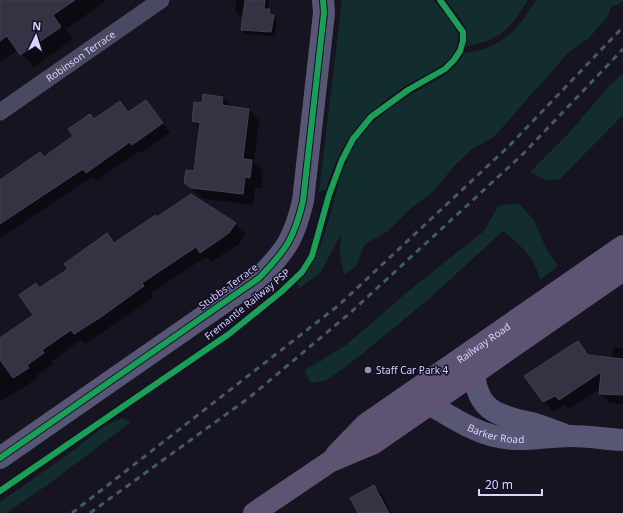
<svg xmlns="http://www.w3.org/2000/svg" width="623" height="513" font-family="'Noto Sans',sans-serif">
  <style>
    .green { fill: #132c2d }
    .shadow { fill: #0007 }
    .building { fill: #343243; stroke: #433f54 }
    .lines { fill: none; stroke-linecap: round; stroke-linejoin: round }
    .street { stroke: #4a4962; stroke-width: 17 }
    .secondary { stroke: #575674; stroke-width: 22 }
    .primary { stroke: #5e5373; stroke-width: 22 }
    .rail { stroke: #43596b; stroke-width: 3; stroke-dasharray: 6 5; stroke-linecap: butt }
    .cycleway-casing { stroke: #130f26; stroke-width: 8 }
    .cycleway { stroke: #1a9f57; stroke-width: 6 }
    .poi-dot { fill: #9591b1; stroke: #130f26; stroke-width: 1.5 }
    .labels { text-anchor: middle; stroke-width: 3; stroke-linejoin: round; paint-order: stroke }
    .street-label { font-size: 10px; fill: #d9d4ff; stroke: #130f26 }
    .poi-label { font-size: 10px; fill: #d9d4ff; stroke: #130f26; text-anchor: start }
  </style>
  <rect width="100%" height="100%" fill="#161421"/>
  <!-- green -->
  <path class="green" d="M342,0H434C451,23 471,35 447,62C434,72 418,78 404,87C361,116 341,140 326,190L319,192Z
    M446,0H528C512,27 498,43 465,46C473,28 456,14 446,0Z
    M536,0H623V2L611,7L608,16L589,38L568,53L494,137L472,149L454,166L435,190L409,210L387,232L365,244L356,266L344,275L340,256L341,234L321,272L300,288L297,284C334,246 328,184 358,140C371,121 391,107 410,95C429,83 454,75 464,53C501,49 517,31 536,0Z
    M623,74V115L560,179L548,181L530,172L569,133L609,86Z
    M518,203L534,220L546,248L558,266L540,280C535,258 520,244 503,231L430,298L356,359L327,380L310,383L305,370L346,345L405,294L484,231L498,206Z
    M123,418L131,422L46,486L6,513H0V502C25,485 49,467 74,450C92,437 100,425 123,418Z"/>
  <!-- shadow -->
  <path class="shadow" d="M0,0H105L106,1L66,29L73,39L34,67L18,50L0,62Z
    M236,0H268L269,2L268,10L277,20L275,36L246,34L242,30L244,16L239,15L235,11Z
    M223,97L233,108L248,109L259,120L254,163L263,171L261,188H255L253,205L203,199L185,183L195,172L200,128L193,121L203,104Z
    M145,101L170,132L141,153L139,151L96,181L92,177L0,238V185L45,158L120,102L130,112Z
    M157,218L235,224L245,234L239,244L211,262L206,257L151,293L154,297L85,344L81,340L52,361L53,364L36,376L38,378L0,402V339L34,315L40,289L69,269L107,234L116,243Z
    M578,343L591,357L612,359L613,347L623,348V404L610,403L600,393L601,388L569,409L565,405L554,411L544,402L526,377Z
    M373,486L381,493L392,513H359Z"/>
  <!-- building -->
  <path class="building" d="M0,0H75L53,15L61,27L20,55L7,36L0,41Z
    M245,0H265L264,9H270L269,14L274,15L271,32L241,30Z
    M203,94L223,97L222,105L249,109L243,159L252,160L250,178L245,177L243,194L191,188L184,183L186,170L194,171L200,123L192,121L194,102L202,103Z
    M146,100L163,123L132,145L130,142L86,173L83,169L0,224V180L40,152L44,157L73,136L68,129L90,114L94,119L120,101L128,112Z
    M191,194L236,223L229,233L200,253L196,247L142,283L144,286L101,317L74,334L71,330L42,350L44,353L27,365L29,368L13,378L0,360V338L33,315L19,295L36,283L39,288L68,269L64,264L107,233L114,243L156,215L157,217Z
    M578,341L588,355L623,359V395L599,394L601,372L559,400L555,396L543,402L524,376Z
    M374,485L389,513H358L350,498Z"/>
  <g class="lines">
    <!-- street -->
    <path class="street" id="s1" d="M0,112L161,0"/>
    <!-- secondary -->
    <g class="secondary">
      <path d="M474,372C477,409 495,415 527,422C539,424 551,430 563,434"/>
      <path id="s2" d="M428,404C450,415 469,430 494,436C524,443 542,436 571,436C588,436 606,439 623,440"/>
      <path d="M0,458L259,278C286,250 294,239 303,201L324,13L323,0"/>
    </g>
    <!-- primary -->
    <g class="primary">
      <path id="s3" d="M336,455L366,424L623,246"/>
      <path d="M254,513L331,461L374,443L623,270"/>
    </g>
    <!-- rail -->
    <path class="rail" d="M72,513L339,305L509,146L623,27
      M90,513L250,397L350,313L523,154L623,49"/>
    <defs>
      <path id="cycleway" d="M0,458L259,278C286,250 294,239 303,201L324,13L323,0
        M0,491L229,334L281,292L302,272L312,256L329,195L342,160L353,139L371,117L408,90L445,69L454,60L460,51L463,41V32L440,0"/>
    </defs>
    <!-- cycleway casing -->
    <use href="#cycleway" class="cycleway-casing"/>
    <!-- cycleway -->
    <use href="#cycleway" class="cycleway"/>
  </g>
  <!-- markers -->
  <circle class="poi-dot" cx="368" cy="370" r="4"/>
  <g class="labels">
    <!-- street labels -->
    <g class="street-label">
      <text dy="4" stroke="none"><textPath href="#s1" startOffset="98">Robinson Terrace</textPath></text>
      <text transform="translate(228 286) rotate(-36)" y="4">Stubbs Terrace</text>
      <text transform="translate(247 304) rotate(-39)" y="4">Fremantle Railway PSP</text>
      <text dy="4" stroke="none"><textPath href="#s3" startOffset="186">Railway Road</textPath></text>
      <text dy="4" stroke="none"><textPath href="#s2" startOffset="75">Barker Road</textPath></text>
    </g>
    <!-- poi labels -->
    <g class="poi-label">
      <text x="376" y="374">Staff Car Park 4</text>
    </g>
  </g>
  <!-- north arrow -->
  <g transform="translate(36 36) rotate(4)" stroke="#130f26" stroke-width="3" paint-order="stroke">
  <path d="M0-3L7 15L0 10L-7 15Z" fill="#d9d4ff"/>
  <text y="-6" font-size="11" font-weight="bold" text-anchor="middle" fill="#d9d4ff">N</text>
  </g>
  <!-- scale -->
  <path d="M479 489v6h63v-6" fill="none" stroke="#d9d4ff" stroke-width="2"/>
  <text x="485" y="489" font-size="12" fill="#d9d4ff" stroke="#130f26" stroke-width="3" paint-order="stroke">20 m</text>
</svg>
